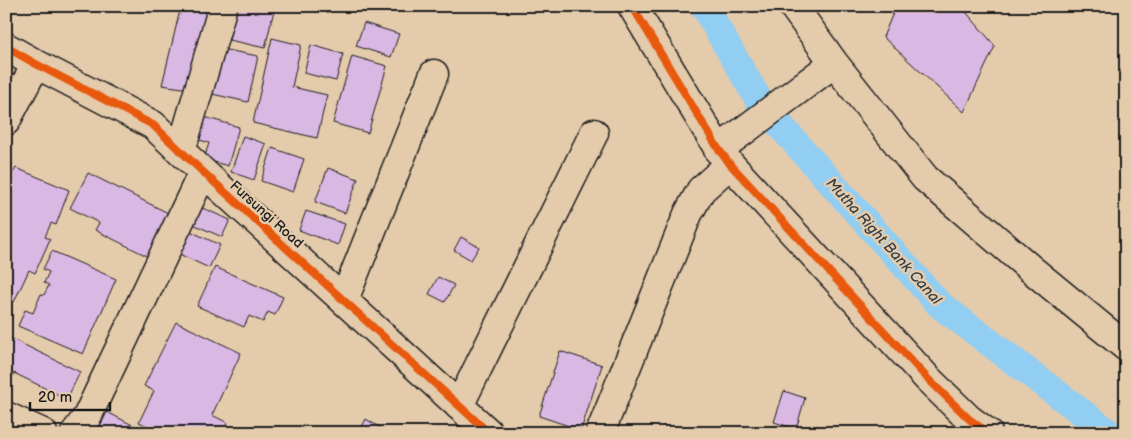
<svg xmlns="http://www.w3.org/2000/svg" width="1132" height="439" font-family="'Balsamiq Sans',sans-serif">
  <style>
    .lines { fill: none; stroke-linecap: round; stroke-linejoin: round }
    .canal { stroke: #91cef2; stroke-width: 28 }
    .building { fill: #d9b8e4; stroke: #1c1c1c }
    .minor-casing { stroke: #1c1c1c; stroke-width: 31 }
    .minor { stroke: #e4cbac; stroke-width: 28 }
    .cycleway-casing { stroke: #e4cbac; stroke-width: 11 }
    .cycleway { stroke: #e8590c; stroke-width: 8 }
    .labels { text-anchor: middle; stroke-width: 5; stroke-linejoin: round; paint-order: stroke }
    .street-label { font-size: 14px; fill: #1c1c1c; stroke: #e4cbac }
    .water-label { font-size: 15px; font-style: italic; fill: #334047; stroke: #e4cbac }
  </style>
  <rect width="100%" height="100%" fill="#e4cbac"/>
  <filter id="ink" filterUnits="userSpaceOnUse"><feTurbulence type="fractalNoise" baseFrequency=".02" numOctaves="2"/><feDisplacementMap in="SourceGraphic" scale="10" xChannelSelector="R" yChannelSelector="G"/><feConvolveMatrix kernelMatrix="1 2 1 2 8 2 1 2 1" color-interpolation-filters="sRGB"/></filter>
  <g filter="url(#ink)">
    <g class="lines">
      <!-- canal -->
      <path class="canal" d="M704,6L761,104L940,305L1109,433"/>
    </g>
    <!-- building -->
    <path class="building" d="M181,6H213L189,89L162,85Z
      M237,6H275L265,48L229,40Z
      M896,6H961L995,46L964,112L883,37Z
      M364,23L399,34L391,57L356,46Z
      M272,38L301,45L292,87L327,95L317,138L253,123Z
      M311,45L343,54L336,81L304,73Z
      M221,49L258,56L248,102L212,94Z
      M352,56L387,66L368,133L333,123Z
      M204,117L239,127L228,166L204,159L209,143L197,139Z
      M243,136L266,144L254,180L231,172Z
      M272,148L304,159L293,192L261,181Z
      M16,168L69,190L56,225L51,223L45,237L50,239L35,273L29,270L14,302L6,299V178L9,179Z
      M328,168L358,179L345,213L315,202Z
      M88,173L170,214L149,257L95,230L99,223L70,208Z
      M200,207L230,220L222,237L193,224Z
      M306,211L345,224L338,245L299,230Z
      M190,231L220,245L209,268L179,254Z
      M461,237L479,247L471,260L454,250Z
      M52,251L116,279L83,354L18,326L25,310L33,313L41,294L44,295L49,285L44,283L49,272L43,269Z
      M215,267L283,297L275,315L268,312L263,322L249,316L244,327L197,306Z
      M438,277L454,285L445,302L429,294Z
      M176,322L241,353L212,415L228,423L224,433H162L139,422L154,391L144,386Z
      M10,338L80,372L67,399L14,373L8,386L6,385V346Z
      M560,351L602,365L581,430L539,416Z
      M784,391L805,398L796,429L774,422Z
      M107,412L148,433H97Z
      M366,419L389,433H359Z"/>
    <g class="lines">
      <defs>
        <path id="minor" d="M632,6L719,150L730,164L928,379L969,419L988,433
          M793,6L834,63L925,178L1031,269L1126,347
          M6,47L36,64L153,125L203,172L489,433
          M6,121L36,64
          M718,150L834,63
          M181,151L223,6
          M344,300L434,74
          M459,406L594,133
          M6,416L43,433
          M75,433L87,417L203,172
          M600,433L688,214L701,190L730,164"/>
      </defs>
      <!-- minor casing -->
      <use href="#minor" class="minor-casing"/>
      <!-- minor -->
      <use href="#minor" class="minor"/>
      <defs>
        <path id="cycleway" d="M632,6L719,150L730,164L928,379L969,419L988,433
          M6,47L36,64L153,125L203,172L489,433"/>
      </defs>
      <!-- cycleway casing -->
      <use href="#cycleway" class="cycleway-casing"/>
      <!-- cycleway -->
      <use href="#cycleway" class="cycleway"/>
    </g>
  </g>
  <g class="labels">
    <!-- street labels -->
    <g class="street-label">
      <text transform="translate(267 214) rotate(42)" y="5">Fursungi Road</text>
    </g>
    <!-- water labels -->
    <g class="water-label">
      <text transform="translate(884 241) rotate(48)" y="5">Mutha Right Bank Canal</text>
    </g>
  </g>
  <!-- margin -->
  <rect width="1132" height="439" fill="none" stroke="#e4cbac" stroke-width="25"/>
  <rect x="12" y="12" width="1107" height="414" fill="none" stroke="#1c1c1c" stroke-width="2" filter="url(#ink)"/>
  <!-- scale -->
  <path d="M30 402v8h80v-8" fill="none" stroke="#1c1c1c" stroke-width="2.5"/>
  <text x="38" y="402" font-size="15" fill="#1c1c1c" stroke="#e4cbac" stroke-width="4" paint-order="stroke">20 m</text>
</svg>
